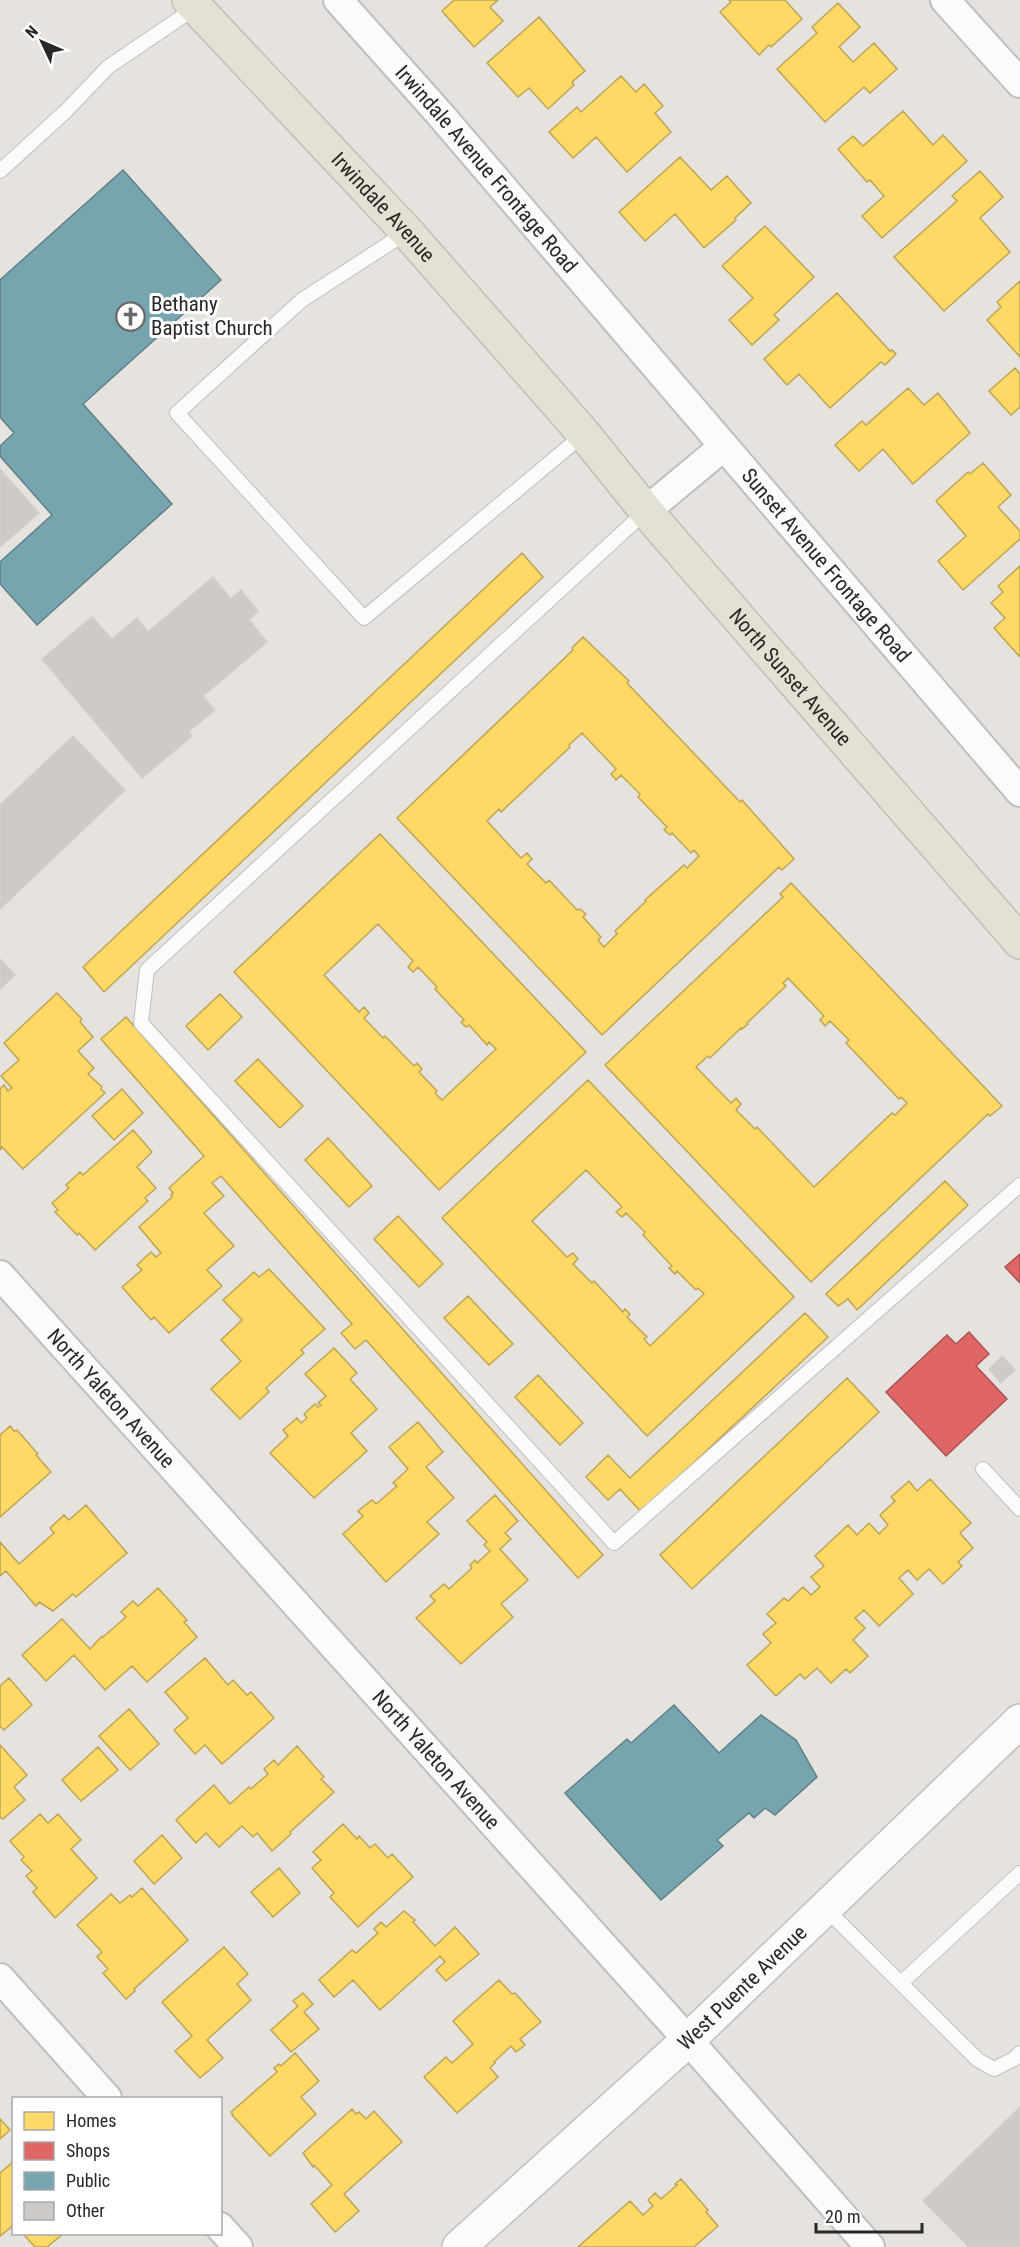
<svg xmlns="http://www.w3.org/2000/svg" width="1020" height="2247" font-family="'Roboto Condensed',sans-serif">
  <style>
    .homes { fill: #ffd966; stroke: #bea453; stroke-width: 1.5; fill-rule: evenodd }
    .shops { fill: #e06666; stroke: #a95353; stroke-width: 1.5 }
    .public { fill: #76a5af; stroke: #5f8086; stroke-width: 1.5 }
    .building { fill: #cdcac7; stroke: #d1ceca; stroke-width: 1.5 }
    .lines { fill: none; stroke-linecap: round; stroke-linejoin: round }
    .service-casing { stroke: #c0bebf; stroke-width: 16 }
    .minor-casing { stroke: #c0bebf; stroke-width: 32 }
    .secondary-casing { stroke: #c0bebf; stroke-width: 36 }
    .primary-casing { stroke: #bfbdbc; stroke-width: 36 }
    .service { stroke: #fbfbfa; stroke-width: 14 }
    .minor { stroke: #fbfbfa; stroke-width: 28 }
    .secondary { stroke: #fbfbfa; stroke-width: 33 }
    .primary { stroke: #e4e0d3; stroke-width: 33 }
    .labels { text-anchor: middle; stroke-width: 6; stroke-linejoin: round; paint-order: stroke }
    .street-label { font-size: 21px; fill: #282828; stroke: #fff }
    .poi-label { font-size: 21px; fill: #282828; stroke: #fff; text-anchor: start }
  </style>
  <rect width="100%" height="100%" fill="#e6e2de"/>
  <!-- homes -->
  <path class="homes" d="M454,0H498L490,7L503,21L474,47L442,11Z
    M729,0H785L802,19L771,47L769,45L759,55L720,12L731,2Z
    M838,3L860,27L839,47L853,62L874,43L897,69L870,93L864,87L825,122L777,69L817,33L812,27Z
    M539,17L585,71L572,82L574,85L548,109L529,88L518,97L487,63Z
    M621,76L636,92L644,84L663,106L655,113L671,132L627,172L596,137L573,158L549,132L577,107L581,112Z
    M903,111L933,145L943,135L967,161L882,238L862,216L884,196L870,180L867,182L838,149L853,136L863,146Z
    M680,157L711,190L727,176L751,203L735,218L736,220L704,248L675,214L645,241L619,212Z
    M980,171L1003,197L980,218L1010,252L944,311L894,257L957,201L952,196Z
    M765,226L814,277L774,315L779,320L752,345L729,320L753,298L722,266Z
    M1020,281V357L987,320L1001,307L997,302Z
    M837,293L890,351L892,350L896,354L885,365L881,362L830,408L799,374L787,385L764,359Z
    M1015,368L1020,374V407L1011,415L989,391Z
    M908,388L924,405L938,393L970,433L913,484L883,449L859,471L835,445L862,421L866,425Z
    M983,463L1011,495L998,507L1020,531V539L963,590L938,561L966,536L936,501L968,472L970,474Z
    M522,553L543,577L104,992L83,967Z
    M1020,566V657L994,628L1005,618L991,603L1003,592L998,586Z
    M583,637L629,681L627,683L740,802L742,800L794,859L782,870L779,867L602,1035L397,818L573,650L572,648ZM582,733L616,769L611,774L616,780L621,775L640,794L638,797L667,827L664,830L670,835L672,833L691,853L694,850L699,856L687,868L684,865L645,900L646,901L615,931L617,934L604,947L598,940L601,937L583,917L586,914L580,909L577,910L549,880L546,883L527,864L532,859L527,853L521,858L487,821L499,809L501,812L570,747L569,745Z
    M380,834L586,1052L439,1190L234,972ZM378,924L413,961L408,967L413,972L418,967L437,987L435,989L464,1020L461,1022L466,1027L469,1025L487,1045L489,1042L496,1049L442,1100L435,1093L437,1091L419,1072L422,1069L417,1063L414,1066L385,1036L383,1038L364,1018L369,1013L364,1007L359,1012L324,975Z
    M791,883L1002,1106L990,1116L988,1114L811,1282L605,1065L783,897L780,894ZM788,978L824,1016L820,1020L825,1026L830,1021L849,1040L846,1043L899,1099L901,1097L907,1103L895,1115L892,1113L814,1187L757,1127L755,1129L736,1110L741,1104L736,1098L731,1103L696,1067L708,1056L710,1058L741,1028L742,1029L748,1024L747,1023L786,986L783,983Z
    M57,993L82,1019L80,1022L93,1037L78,1051L94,1068L88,1074L102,1087L101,1089L105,1093L23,1169L2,1147L0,1150V1089L4,1085L8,1091L12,1088L1,1076L19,1060L4,1043Z
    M220,994L242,1017L208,1050L186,1026Z
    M126,1017L603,1555L578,1578L366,1340L355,1349L341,1333L352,1324L221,1176L212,1183L224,1196L204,1213L234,1246L207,1270L222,1286L169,1333L154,1317L151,1320L122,1287L142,1270L137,1265L151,1252L156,1257L161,1253L139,1227L172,1197L171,1195L173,1193L169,1188L204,1156L101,1039Z
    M258,1059L303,1106L280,1128L235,1081Z
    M588,1080L794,1297L647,1436L442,1218ZM586,1170L622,1207L616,1212L622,1217L626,1213L645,1232L643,1235L672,1266L669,1268L675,1274L677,1271L696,1290L698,1288L704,1294L650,1346L644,1339L647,1337L627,1317L630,1314L625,1309L623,1312L594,1281L592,1283L573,1264L578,1259L573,1253L567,1257L532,1221Z
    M122,1089L143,1113L114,1140L92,1116Z
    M133,1130L152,1152L137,1167L156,1188L145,1198L148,1201L95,1250L79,1233L77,1235L55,1212L58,1210L52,1203L69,1188L66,1185L80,1172L83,1175Z
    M328,1138L372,1186L349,1207L305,1160Z
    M945,1181L968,1205L857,1310L848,1299L838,1306L826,1294Z
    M398,1216L443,1264L419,1287L374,1239Z
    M269,1269L325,1329L301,1350L304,1353L266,1388L269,1392L240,1419L211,1389L241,1361L221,1340L242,1320L223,1300L254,1272L259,1277Z
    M468,1296L513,1344L489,1365L444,1318Z
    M805,1313L828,1337L641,1512L620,1489L608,1500L586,1477L608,1455L630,1478Z
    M334,1348L357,1373L350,1379L377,1409L351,1433L367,1451L314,1498L270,1453L288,1436L283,1430L297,1418L301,1423L307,1418L304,1414L315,1404L318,1407L321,1405L318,1403L326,1396L305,1374Z
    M538,1375L583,1423L560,1445L515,1397Z
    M847,1378L879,1412L692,1589L660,1555Z
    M418,1422L443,1452L426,1467L454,1498L427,1522L439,1534L386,1582L343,1534L363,1516L358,1511L372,1500L376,1504L397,1486L393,1483L408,1469L389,1447Z
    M10,1426L14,1431L17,1430L38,1454L36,1455L51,1472L0,1517V1435Z
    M930,1479L971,1523L960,1533L973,1548L958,1562L962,1566L943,1584L929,1569L917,1580L908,1570L899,1578L913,1594L879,1626L864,1610L855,1618L865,1628L853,1640L868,1656L850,1673L846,1669L831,1683L817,1668L805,1679L800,1674L776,1696L747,1665L771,1643L763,1634L776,1623L767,1614L784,1598L788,1601L803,1587L811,1595L820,1587L811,1577L824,1566L815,1556L848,1525L857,1535L869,1523L879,1534L888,1525L880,1515L895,1501L891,1497L909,1481L917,1491Z
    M495,1495L518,1521L505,1533L511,1539L500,1549L528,1580L501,1604L513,1617L461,1664L416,1618L435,1601L430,1596L444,1584L449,1589L472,1568L470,1565L475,1560L477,1563L490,1551L484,1545L487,1542L467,1521Z
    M86,1505L127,1553L76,1597L73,1594L53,1611L39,1602L36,1606L6,1571L0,1576V1542L19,1564L54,1533L50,1528L64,1515L69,1520Z
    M158,1588L187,1620L184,1622L197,1637L147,1682L132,1666L105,1690L74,1655L46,1681L22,1655L62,1619L90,1649L102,1636L103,1637L126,1617L121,1612L133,1601L138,1606Z
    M205,1658L228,1685L233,1680L247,1695L251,1692L274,1718L222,1764L205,1745L195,1754L174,1730L188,1718L165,1692Z
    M9,1678L32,1705L4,1730L0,1726V1686Z
    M129,1709L159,1744L130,1770L99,1736Z
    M0,1745L27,1775L14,1787L25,1800L3,1819L0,1817Z
    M297,1746L324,1777L321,1779L334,1792L290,1832L291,1834L272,1851L257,1833L253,1837L242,1826L219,1847L206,1833L196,1843L176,1820L214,1785L230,1804L249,1787L251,1789L268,1774L264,1769L274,1760L278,1765Z
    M98,1747L118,1770L81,1801L62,1780Z
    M40,1814L48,1823L58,1814L81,1840L71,1849L97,1878L55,1918L33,1892L37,1888L26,1876L32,1871L21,1860L24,1857L10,1841Z
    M343,1824L357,1839L359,1836L370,1848L375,1844L388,1858L392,1854L413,1877L358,1927L330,1897L334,1893L312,1868L321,1860L313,1852Z
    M162,1835L182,1858L154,1884L134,1861Z
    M279,1868L300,1893L273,1917L251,1892Z
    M142,1888L188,1940L134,1989L135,1991L126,1999L103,1973L108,1969L97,1957L102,1952L77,1925L111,1894L120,1903L130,1895L132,1897Z
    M404,1911L415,1920L413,1922L435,1946L455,1927L479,1954L446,1981L436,1970L445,1962L440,1956L380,2010L353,1980L334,1997L319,1980L352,1950L356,1953L378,1933L374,1929L381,1922L386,1927Z
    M224,1947L248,1974L237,1984L251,2000L207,2040L223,2058L200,2078L175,2051L192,2036L162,2002Z
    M499,1980L512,1994L515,1993L541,2022L520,2039L525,2045L516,2052L511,2046L494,2062L495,2063L490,2068L498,2077L457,2113L424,2077L446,2057L452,2063L473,2044L453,2021Z
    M303,1993L313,2004L304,2012L319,2029L291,2052L271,2030L298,2006L293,2001Z
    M295,2053L319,2081L301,2097L316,2114L270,2156L232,2115L233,2114L231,2112L277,2072L274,2068L279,2064L281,2066Z
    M352,2109L356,2114L359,2112L366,2119L374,2111L402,2142L344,2194L359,2211L335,2232L311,2204L332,2185L314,2165L313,2167L303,2153Z
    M0,2119L10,2130L0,2139Z
    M14,2161V2225L0,2236V2173Z
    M681,2179L708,2210L706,2212L718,2226L694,2247H578L630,2201L643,2215L653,2206L648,2200L655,2193L661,2199L677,2185L675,2184Z
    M23,2234H63L47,2247H35Z"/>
  <!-- shops -->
  <path class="shops" d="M1020,1254V1283L1005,1267Z
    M969,1332L989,1354L976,1366L1007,1399L946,1456L886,1392L947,1335L956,1344Z"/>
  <!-- public -->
  <path class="public" d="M123,170L221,280L83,404L172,504L37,625L0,584V562L52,515L0,456V446L14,433L0,417V280Z
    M674,1705L719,1753L761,1715L796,1740L817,1777L775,1815L765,1808L754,1818L749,1813L717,1840L723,1846L661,1900L565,1793L627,1739L631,1743Z"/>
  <!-- building -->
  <path class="building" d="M0,469L39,513L0,547Z
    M213,577L231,599L241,590L258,611L249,620L267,642L203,696L215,710L189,731L192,736L142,778L42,659L92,617L112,639L137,618L148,632Z
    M73,736L125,790L0,909V805Z
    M0,959L15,975L0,989Z
    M1002,1356L1015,1370L1001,1383L989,1369Z
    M1020,2107V2247H969L923,2201Z"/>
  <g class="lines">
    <defs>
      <path id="service" d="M0,171L66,111L108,67L195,8
        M407,232L302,300L177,413L364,618L584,434
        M646,511L147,970L141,1023L614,1543L1020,1185
        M983,1469L1020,1509
        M825,1908L978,2060L994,2069L1014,2059L1020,2053
        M901,1983L1020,1873"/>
      <g id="minor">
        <path id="s1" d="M338,0L438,112L1020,792"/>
        <path d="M945,0L1020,83"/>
        <path d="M646,511L724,446"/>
        <path id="s2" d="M0,1275L688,2040L870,2247"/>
        <path d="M0,1978L107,2098"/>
        <path d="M220,2227L238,2247"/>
      </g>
      <g id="secondary">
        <path id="s3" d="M459,2247L688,2040L1020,1721"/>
      </g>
      <g id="primary">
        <path id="s4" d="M189,0L407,232L472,306L584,434L646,511L1020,942"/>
      </g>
    </defs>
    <!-- service casing -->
    <use href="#service" class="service-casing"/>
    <!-- minor casing -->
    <use href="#minor" class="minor-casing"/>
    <!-- secondary casing -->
    <use href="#secondary" class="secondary-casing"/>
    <!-- primary casing -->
    <use href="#primary" class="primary-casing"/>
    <!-- service -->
    <use href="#service" class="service"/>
    <!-- minor -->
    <use href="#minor" class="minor"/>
    <!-- secondary -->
    <use href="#secondary" class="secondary"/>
    <!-- primary -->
    <use href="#primary" class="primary"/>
  </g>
  <!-- icons -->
  <defs>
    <symbol id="church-ring" viewBox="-11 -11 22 22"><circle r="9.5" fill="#fff" stroke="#6a6968" stroke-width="1.5"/><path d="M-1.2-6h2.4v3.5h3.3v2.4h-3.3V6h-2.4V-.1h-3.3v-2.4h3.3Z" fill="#6a6968"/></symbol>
  </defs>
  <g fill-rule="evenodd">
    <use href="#church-ring" x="114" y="300" width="33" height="33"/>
  </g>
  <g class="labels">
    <!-- street labels -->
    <g class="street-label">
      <text dy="7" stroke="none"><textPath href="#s1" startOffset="225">Irwindale Avenue Frontage Road</textPath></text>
      <text dy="7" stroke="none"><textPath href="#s4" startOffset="284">Irwindale Avenue</textPath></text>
      <text dy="7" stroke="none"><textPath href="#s1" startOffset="747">Sunset Avenue Frontage Road</textPath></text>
      <text dy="7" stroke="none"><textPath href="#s4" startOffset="906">North Sunset Avenue</textPath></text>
      <text dy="7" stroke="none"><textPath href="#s2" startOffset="166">North Yaleton Avenue</textPath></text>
      <text dy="7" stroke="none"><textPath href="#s2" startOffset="652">North Yaleton Avenue</textPath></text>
      <text dy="7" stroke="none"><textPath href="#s3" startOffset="384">West Puente Avenue</textPath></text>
    </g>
    <!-- poi labels -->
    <g class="poi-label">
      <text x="151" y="311">Bethany<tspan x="151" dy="24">Baptist Church</tspan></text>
    </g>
  </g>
  <!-- legend -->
  <rect x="12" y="2097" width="210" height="138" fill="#ffffff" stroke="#a9a9a9" stroke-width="1.5"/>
  <rect x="24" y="2112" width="30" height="18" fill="#ffd966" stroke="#a9a9a9" stroke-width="1.5"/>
  <text x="66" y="2127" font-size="18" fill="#282828">Homes</text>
  <rect x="24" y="2142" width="30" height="18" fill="#e06666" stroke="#a9a9a9" stroke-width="1.5"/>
  <text x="66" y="2157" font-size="18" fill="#282828">Shops</text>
  <rect x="24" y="2172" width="30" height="18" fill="#76a5af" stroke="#a9a9a9" stroke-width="1.5"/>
  <text x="66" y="2187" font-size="18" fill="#282828">Public</text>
  <rect x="24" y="2202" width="30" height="18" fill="#cdcac7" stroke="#a9a9a9" stroke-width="1.5"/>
  <text x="66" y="2217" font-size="18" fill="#282828">Other</text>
  <!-- north arrow -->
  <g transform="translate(42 42) rotate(314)" stroke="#ffffff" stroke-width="4.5" paint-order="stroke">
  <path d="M0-4.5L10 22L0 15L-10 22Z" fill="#282828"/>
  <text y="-9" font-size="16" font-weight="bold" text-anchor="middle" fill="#282828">N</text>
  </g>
  <!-- scale -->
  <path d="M816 2223v9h106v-9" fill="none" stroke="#282828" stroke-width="3"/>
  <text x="825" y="2223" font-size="18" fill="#282828" stroke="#ffffff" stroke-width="4.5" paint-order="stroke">20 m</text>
</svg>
